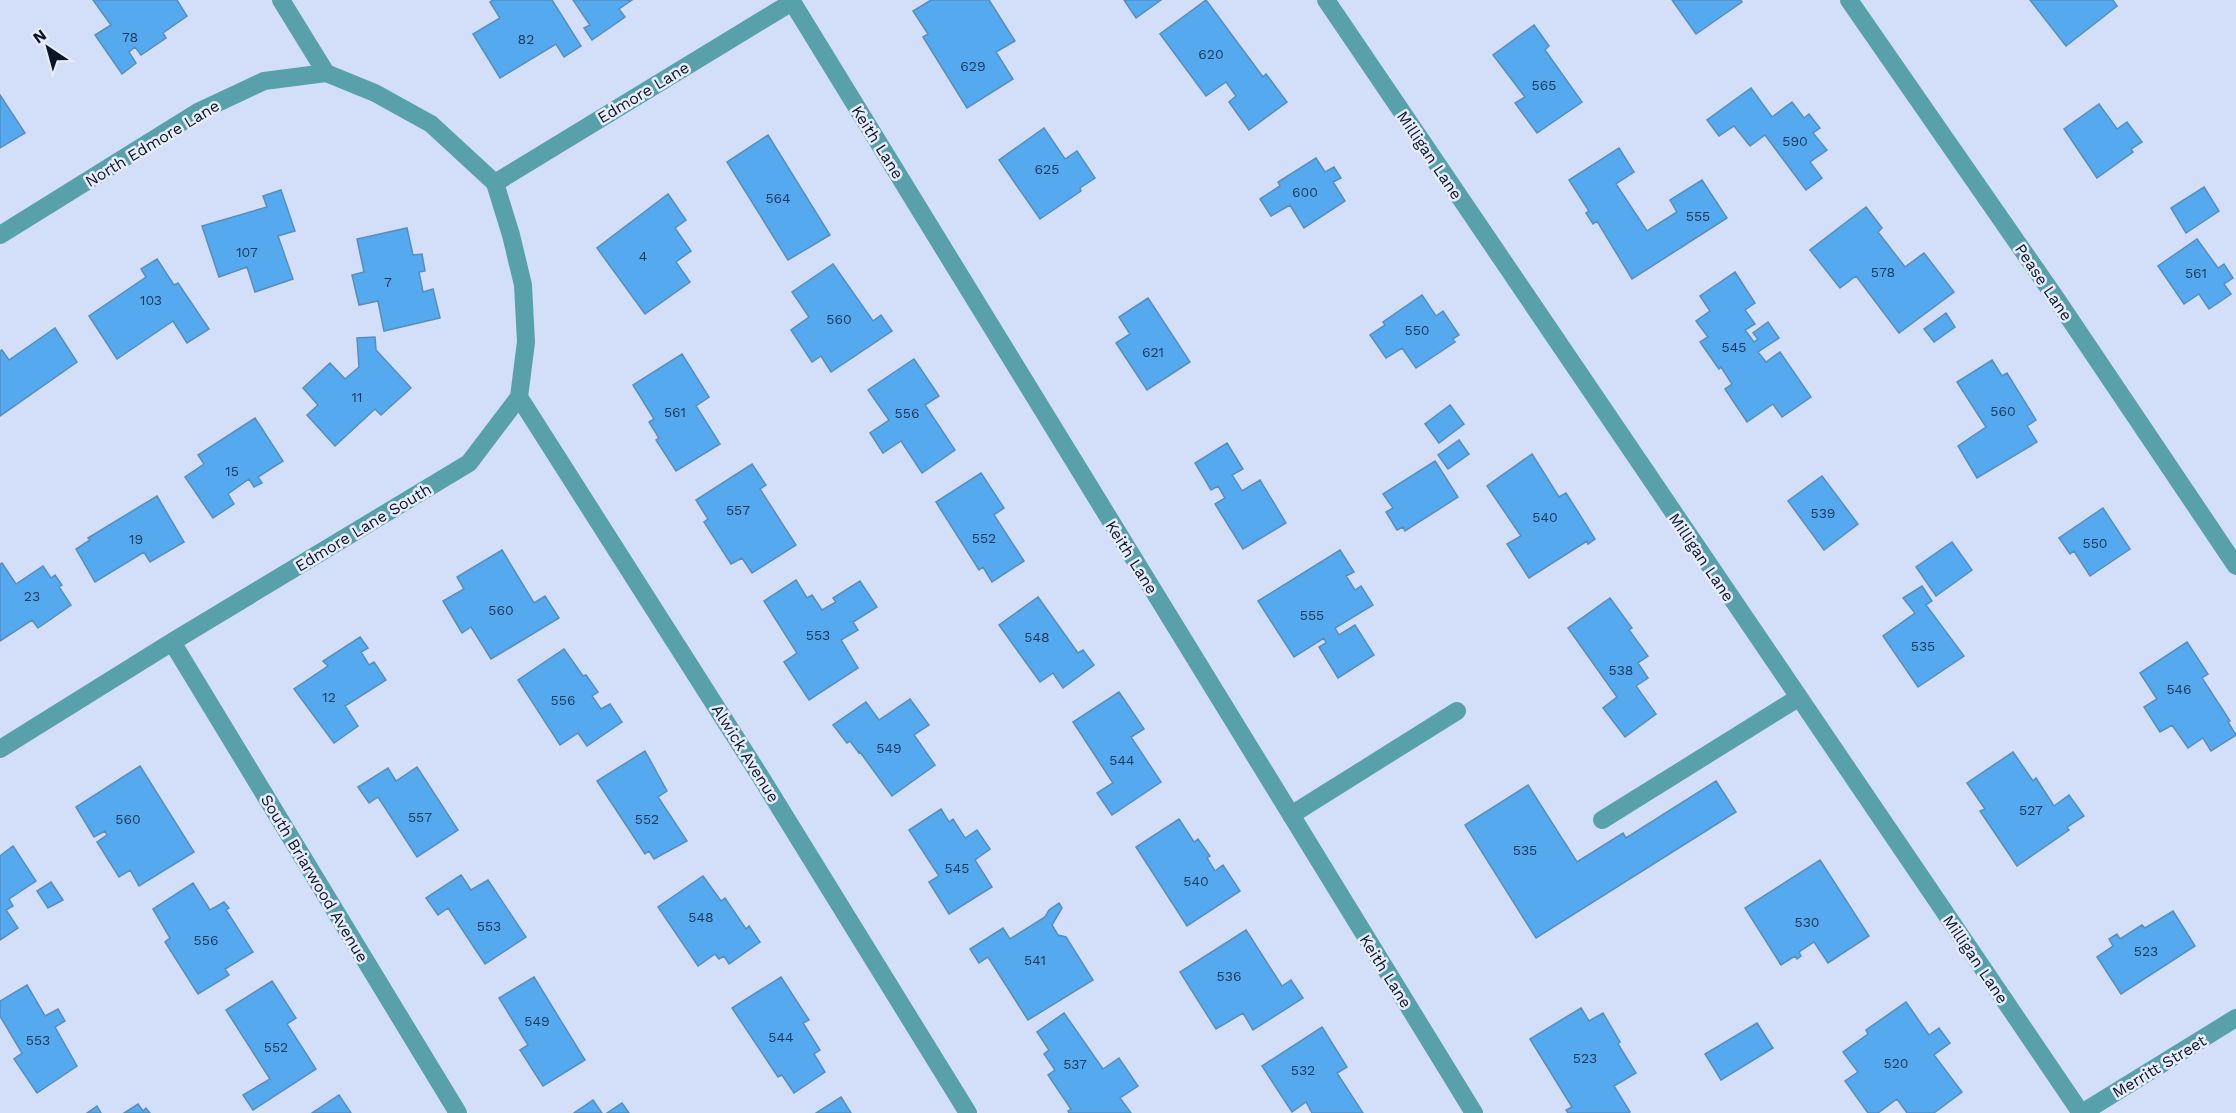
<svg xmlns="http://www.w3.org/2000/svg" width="2236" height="1113" font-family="'Work Sans',sans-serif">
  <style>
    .building { fill: #54a9ef; stroke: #578ebf; stroke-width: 1.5 }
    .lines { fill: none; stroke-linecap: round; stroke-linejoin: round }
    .lane { stroke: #58a1aa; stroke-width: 18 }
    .street { stroke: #58a1aa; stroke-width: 18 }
    .labels { text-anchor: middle; stroke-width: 5; stroke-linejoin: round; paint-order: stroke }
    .number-label { font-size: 14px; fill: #1e395c }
    .street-label { font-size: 16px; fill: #0c142b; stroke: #e6ecf9 }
  </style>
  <rect width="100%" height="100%" fill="#d3def8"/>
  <!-- building -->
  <path class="building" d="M93,0H177L187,16L163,33L166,38L141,55L135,47L129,52L136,63L122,74L95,35L111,25Z
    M493,0H552L581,46L564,57L556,44L500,78L473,34L500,18L490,2Z
    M573,0H632L619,9L625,17L592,40L584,28L590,25Z
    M931,0H989L1015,41L996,52L1013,79L967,108L923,37L928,34L913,11Z
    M1124,0H1161L1136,18Z
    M1206,0L1263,77L1266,74L1287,102L1249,130L1229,102L1236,96L1226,82L1206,96L1160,34Z
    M1672,0H1741L1742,2L1696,34Z
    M2030,0H2113L2117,6L2066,46Z
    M1534,25L1549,46L1545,50L1582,102L1537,133L1515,103L1525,97L1493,55Z
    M1751,88L1772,117L1792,102L1804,118L1809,114L1820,128L1813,133L1827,150L1810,162L1822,178L1806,190L1765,135L1750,146L1734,126L1719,136L1707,120Z
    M0,95L25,133L0,148Z
    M2099,104L2117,129L2127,122L2142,142L2131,149L2133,152L2097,178L2064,129Z
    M1044,128L1065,159L1077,151L1095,178L1080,188L1081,191L1040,219L999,160Z
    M768,135L830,235L788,260L727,162Z
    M1619,148L1634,172L1616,184L1647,231L1677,212L1670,200L1702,180L1727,218L1632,279L1597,221L1593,224L1586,213L1589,211L1569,180Z
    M1316,158L1325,172L1334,167L1341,178L1333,182L1345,201L1304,228L1290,205L1271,216L1260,199L1280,186L1278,182Z
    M2204,187L2219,211L2186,233L2171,208Z
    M281,190L295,231L278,236L293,279L255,292L247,267L219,277L202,226L267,207L263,196Z
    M668,194L686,220L675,228L691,251L676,262L690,282L645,314L597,248Z
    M1866,207L1882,228L1878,232L1905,267L1924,253L1954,292L1899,333L1856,276L1840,288L1810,250Z
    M407,228L413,255L422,254L425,271L419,272L423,292L433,289L440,318L384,331L378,301L359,305L352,275L364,272L357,239Z
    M2197,239L2218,268L2224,264L2233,278L2224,284L2231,294L2209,309L2199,294L2184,304L2158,266Z
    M157,259L174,285L178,283L209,329L187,343L173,321L117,359L89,316L146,277L141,269Z
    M833,264L873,321L881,315L892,331L831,372L821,356L812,362L791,330L809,317L792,292Z
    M1735,272L1755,303L1745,310L1755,324L1745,330L1754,342L1758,339L1753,333L1768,322L1779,338L1758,352L1766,362L1780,352L1811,397L1782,417L1773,404L1747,422L1725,389L1732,384L1721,367L1719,369L1700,342L1708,337L1696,321L1710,311L1700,296Z
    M1422,295L1436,316L1443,311L1459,335L1453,339L1455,342L1416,368L1402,348L1386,358L1370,335L1385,325L1383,322Z
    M1148,298L1190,362L1147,390L1116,343L1130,334L1119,317Z
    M1946,313L1955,327L1934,342L1924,329Z
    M55,328L77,362L0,416V351L2,350L9,360Z
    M375,337L376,350L411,388L381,415L375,409L335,446L307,415L318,405L303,388L330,363L345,379L359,367L357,338Z
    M682,354L709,397L696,406L720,444L676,471L656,440L659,438L649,422L654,419L633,385Z
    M914,359L939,396L925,405L955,450L922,473L901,441L883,453L870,433L889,420L868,390Z
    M1992,360L2002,376L2007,373L2036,420L2027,426L2037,442L1977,478L1958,446L1986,427L1957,382Z
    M1450,405L1464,424L1439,443L1425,424Z
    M255,418L283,461L258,477L262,483L254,487L249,479L228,494L234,504L213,518L185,477L204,464L198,455Z
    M1459,440L1469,454L1448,469L1438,455Z
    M1227,443L1243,469L1232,475L1242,491L1260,480L1286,523L1243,549L1215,504L1225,498L1218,486L1211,490L1195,463Z
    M1532,454L1559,497L1566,493L1595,539L1588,544L1587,541L1529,578L1507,544L1521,536L1487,486Z
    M1435,461L1458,497L1405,531L1403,527L1397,530L1386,512L1393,508L1383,494Z
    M752,464L766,485L760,489L796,545L752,573L742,558L731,564L704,522L708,519L696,500Z
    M981,473L1004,508L994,515L1024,561L992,582L983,567L979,570L936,502Z
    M1822,476L1858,524L1824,550L1788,501Z
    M157,496L184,542L150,562L144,552L95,582L76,549L90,540L88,538Z
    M2103,508L2130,549L2090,576L2074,551L2070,554L2059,538Z
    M1952,542L1972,570L1936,596L1916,567Z
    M502,550L534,603L545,596L559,618L491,659L471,627L462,633L443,601L464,589L457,577Z
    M1340,550L1354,572L1346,576L1355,590L1361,586L1373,605L1335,628L1339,635L1355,625L1374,655L1338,678L1319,647L1326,643L1324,638L1294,657L1258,601Z
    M2,563L16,584L43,566L51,578L55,575L62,585L59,587L71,605L38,628L32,620L0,641V564Z
    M796,580L807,598L812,595L822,610L836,602L833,598L860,581L877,607L853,622L858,630L841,640L858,668L809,700L784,662L797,653L764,601Z
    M1922,586L1932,601L1926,605L1964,656L1918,687L1883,636L1915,613L1903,598Z
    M1038,597L1078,653L1083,650L1094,665L1063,688L1053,673L1040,682L999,625Z
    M1610,598L1632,628L1629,630L1648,656L1638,663L1648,678L1636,686L1656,714L1625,737L1603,708L1617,697L1568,628Z
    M360,637L368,648L361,652L369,665L374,662L386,680L345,706L358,726L334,743L294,689L328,666L323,661Z
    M2187,642L2208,674L2202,678L2230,721L2228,722L2236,735L2211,751L2203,738L2188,748L2172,725L2160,732L2144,707L2157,699L2140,673Z
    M564,649L583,676L586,675L598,692L592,696L601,709L610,704L622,722L587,746L578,733L560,745L518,680Z
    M1119,692L1144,729L1131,737L1161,782L1112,815L1097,793L1113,783L1073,722Z
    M910,699L929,725L914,735L935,765L892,796L860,752L859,753L850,741L847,743L833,725L866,702L879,720Z
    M645,751L667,791L658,797L687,841L654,859L649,851L645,854L597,781Z
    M2013,752L2033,781L2036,778L2054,806L2069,795L2084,816L2067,827L2069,830L2017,866L1980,811L1985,809L1967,783Z
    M140,766L194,852L139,886L130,870L119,877L97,842L107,835L105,831L94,837L76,807Z
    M417,767L458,830L417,857L378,797L369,803L358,787L388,768L396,781Z
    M1716,781L1736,812L1536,938L1465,825L1528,785L1577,862L1623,833L1626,838Z
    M941,809L949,822L953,819L965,838L977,830L990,849L975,860L992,887L949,914L929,882L939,876L909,830Z
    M1179,819L1194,842L1198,839L1210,856L1207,858L1215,871L1223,865L1240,891L1187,926L1136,847Z
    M13,846L36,881L9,899L13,906L6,910L18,928L0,940V856Z
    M1820,860L1869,936L1828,963L1814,942L1799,952L1801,956L1797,959L1795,956L1781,965L1745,908Z
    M461,875L471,890L488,880L526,937L485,964L448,908L438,915L426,898Z
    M703,876L721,901L725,898L746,929L749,926L760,942L729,964L724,956L719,959L715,954L698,966L658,907Z
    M51,882L63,900L48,908L37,891Z
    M193,883L210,910L224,902L229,908L226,910L253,952L225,969L229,975L198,994L165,942L170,938L153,909Z
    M1059,903L1062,908L1052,925L1058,935L1066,937L1093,980L1028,1020L988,957L979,963L970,949L1003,928L1010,939L1045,917L1049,910Z
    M2173,911L2195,946L2121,994L2097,957L2113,946L2109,939L2117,934L2120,939L2142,925L2145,928Z
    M1246,930L1282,986L1291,980L1303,998L1253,1030L1243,1013L1216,1029L1180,972Z
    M534,977L585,1060L543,1086L520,1050L528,1045L499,998Z
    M781,977L809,1020L803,1023L820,1050L814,1054L825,1072L794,1093L782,1075L778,1077L732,1008Z
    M272,981L296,1018L287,1024L316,1069L253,1110L243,1095L270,1079L226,1010Z
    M27,985L45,1016L58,1009L65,1021L55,1027L77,1066L37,1093L14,1059L22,1053L0,1016V1001Z
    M1906,1002L1929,1035L1939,1028L1950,1043L1934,1055L1962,1092L1934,1113H1907L1897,1099L1878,1113H1868L1845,1081L1858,1072L1843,1052L1868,1034L1866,1030Z
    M1581,1008L1589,1021L1603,1013L1620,1042L1618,1044L1636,1073L1614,1086L1630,1112L1629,1113H1568L1566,1110L1572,1107L1530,1039Z
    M1064,1013L1103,1069L1119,1058L1138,1086L1120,1098L1131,1113H1069L1068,1111L1071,1109L1048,1075L1055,1070L1044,1054L1049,1050L1037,1032Z
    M1757,1023L1773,1048L1721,1080L1705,1054Z
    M1322,1027L1347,1067L1337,1073L1363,1113H1312L1306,1102L1292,1112L1262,1066Z
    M339,1095L351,1113H312Z
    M841,1097L851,1113H816Z
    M593,1100L602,1113H574Z
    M622,1103L629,1113H607Z
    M138,1104L143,1111L146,1108L150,1113H124Z
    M97,1106L101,1113H87Z"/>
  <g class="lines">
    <!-- lane -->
    <path class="lane" d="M1291,815L1457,711
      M1602,820L1798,698"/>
    <!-- street -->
    <path class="street" d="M281,0L326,73
      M791,0L1474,1113
      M1326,0L2081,1113
      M1849,0L2055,297L2236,566
      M495,183L792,2
      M0,235L198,112L264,81L326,73L375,93L431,124L495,183
      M519,397L762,779L968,1113
      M172,642L458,1113
      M0,749L172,642L469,463L519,397L526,342L523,285L511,235L495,183
      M2082,1113L2236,1018"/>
  </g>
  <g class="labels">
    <!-- number labels -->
    <g class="number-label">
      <text x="130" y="42">78</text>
      <text x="526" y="44">82</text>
      <text x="1211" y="59">620</text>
      <text x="973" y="71">629</text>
      <text x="1544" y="90">565</text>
      <text x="1795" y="146">590</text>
      <text x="1047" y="174">625</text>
      <text x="1305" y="197">600</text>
      <text x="778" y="203">564</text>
      <text x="1698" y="221">555</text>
      <text x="247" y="257">107</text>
      <text x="643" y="261">4</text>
      <text x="1883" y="277">578</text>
      <text x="2196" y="278">561</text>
      <text x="388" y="287">7</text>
      <text x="151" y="305">103</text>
      <text x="839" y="324">560</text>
      <text x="1417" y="335">550</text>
      <text x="1734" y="352">545</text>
      <text x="1153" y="357">621</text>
      <text x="357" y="402">11</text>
      <text x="2003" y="416">560</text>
      <text x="675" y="417">561</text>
      <text x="907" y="418">556</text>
      <text x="232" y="476">15</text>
      <text x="738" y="515">557</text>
      <text x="1823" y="518">539</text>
      <text x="1545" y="522">540</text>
      <text x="984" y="543">552</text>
      <text x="136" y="544">19</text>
      <text x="2095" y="548">550</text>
      <text x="32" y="601">23</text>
      <text x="501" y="615">560</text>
      <text x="1312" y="620">555</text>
      <text x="818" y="640">553</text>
      <text x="1037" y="642">548</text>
      <text x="1923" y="651">535</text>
      <text x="1621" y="675">538</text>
      <text x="2179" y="694">546</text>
      <text x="329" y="702">12</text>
      <text x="563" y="705">556</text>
      <text x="889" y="753">549</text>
      <text x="1122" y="765">544</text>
      <text x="2031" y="815">527</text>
      <text x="420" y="822">557</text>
      <text x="128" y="824">560</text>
      <text x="647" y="824">552</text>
      <text x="1525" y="855">535</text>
      <text x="957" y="873">545</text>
      <text x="1196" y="886">540</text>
      <text x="701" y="922">548</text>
      <text x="1807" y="927">530</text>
      <text x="489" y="931">553</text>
      <text x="206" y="945">556</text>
      <text x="2146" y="956">523</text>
      <text x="1035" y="965">541</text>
      <text x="1229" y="981">536</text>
      <text x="537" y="1026">549</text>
      <text x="781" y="1042">544</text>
      <text x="38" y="1045">553</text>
      <text x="276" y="1052">552</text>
      <text x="1585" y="1063">523</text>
      <text x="1896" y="1068">520</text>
      <text x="1075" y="1069">537</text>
      <text x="1303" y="1075">532</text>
    </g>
    <!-- street labels -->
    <g class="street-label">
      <text transform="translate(643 92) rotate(-31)" y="6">Edmore Lane</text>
      <text transform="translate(878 142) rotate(58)" y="6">Keith Lane</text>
      <text transform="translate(152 143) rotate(-31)" y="6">North Edmore Lane</text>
      <text transform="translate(1430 155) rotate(56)" y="6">Milligan Lane</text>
      <text transform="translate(2044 282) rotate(56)" y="6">Pease Lane</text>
      <text transform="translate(363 527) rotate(-31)" y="6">Edmore Lane South</text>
      <text transform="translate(1132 557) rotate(58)" y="6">Keith Lane</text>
      <text transform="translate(1702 557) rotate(56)" y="6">Milligan Lane</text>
      <text transform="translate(746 753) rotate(58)" y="6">Alwick Avenue</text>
      <text transform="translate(315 878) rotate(59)" y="6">South Briarwood Avenue</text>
      <text transform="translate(1976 959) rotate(56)" y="6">Milligan Lane</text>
      <text transform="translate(1386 971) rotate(58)" y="6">Keith Lane</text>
      <text transform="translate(2159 1066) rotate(-31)" y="6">Merritt Street</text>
    </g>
  </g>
  <!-- north arrow -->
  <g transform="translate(48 48) rotate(324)" stroke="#e6ecf9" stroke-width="4.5" paint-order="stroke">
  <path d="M0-4.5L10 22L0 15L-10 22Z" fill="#0c142b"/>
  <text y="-9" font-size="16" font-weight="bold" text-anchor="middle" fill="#0c142b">N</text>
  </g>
</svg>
